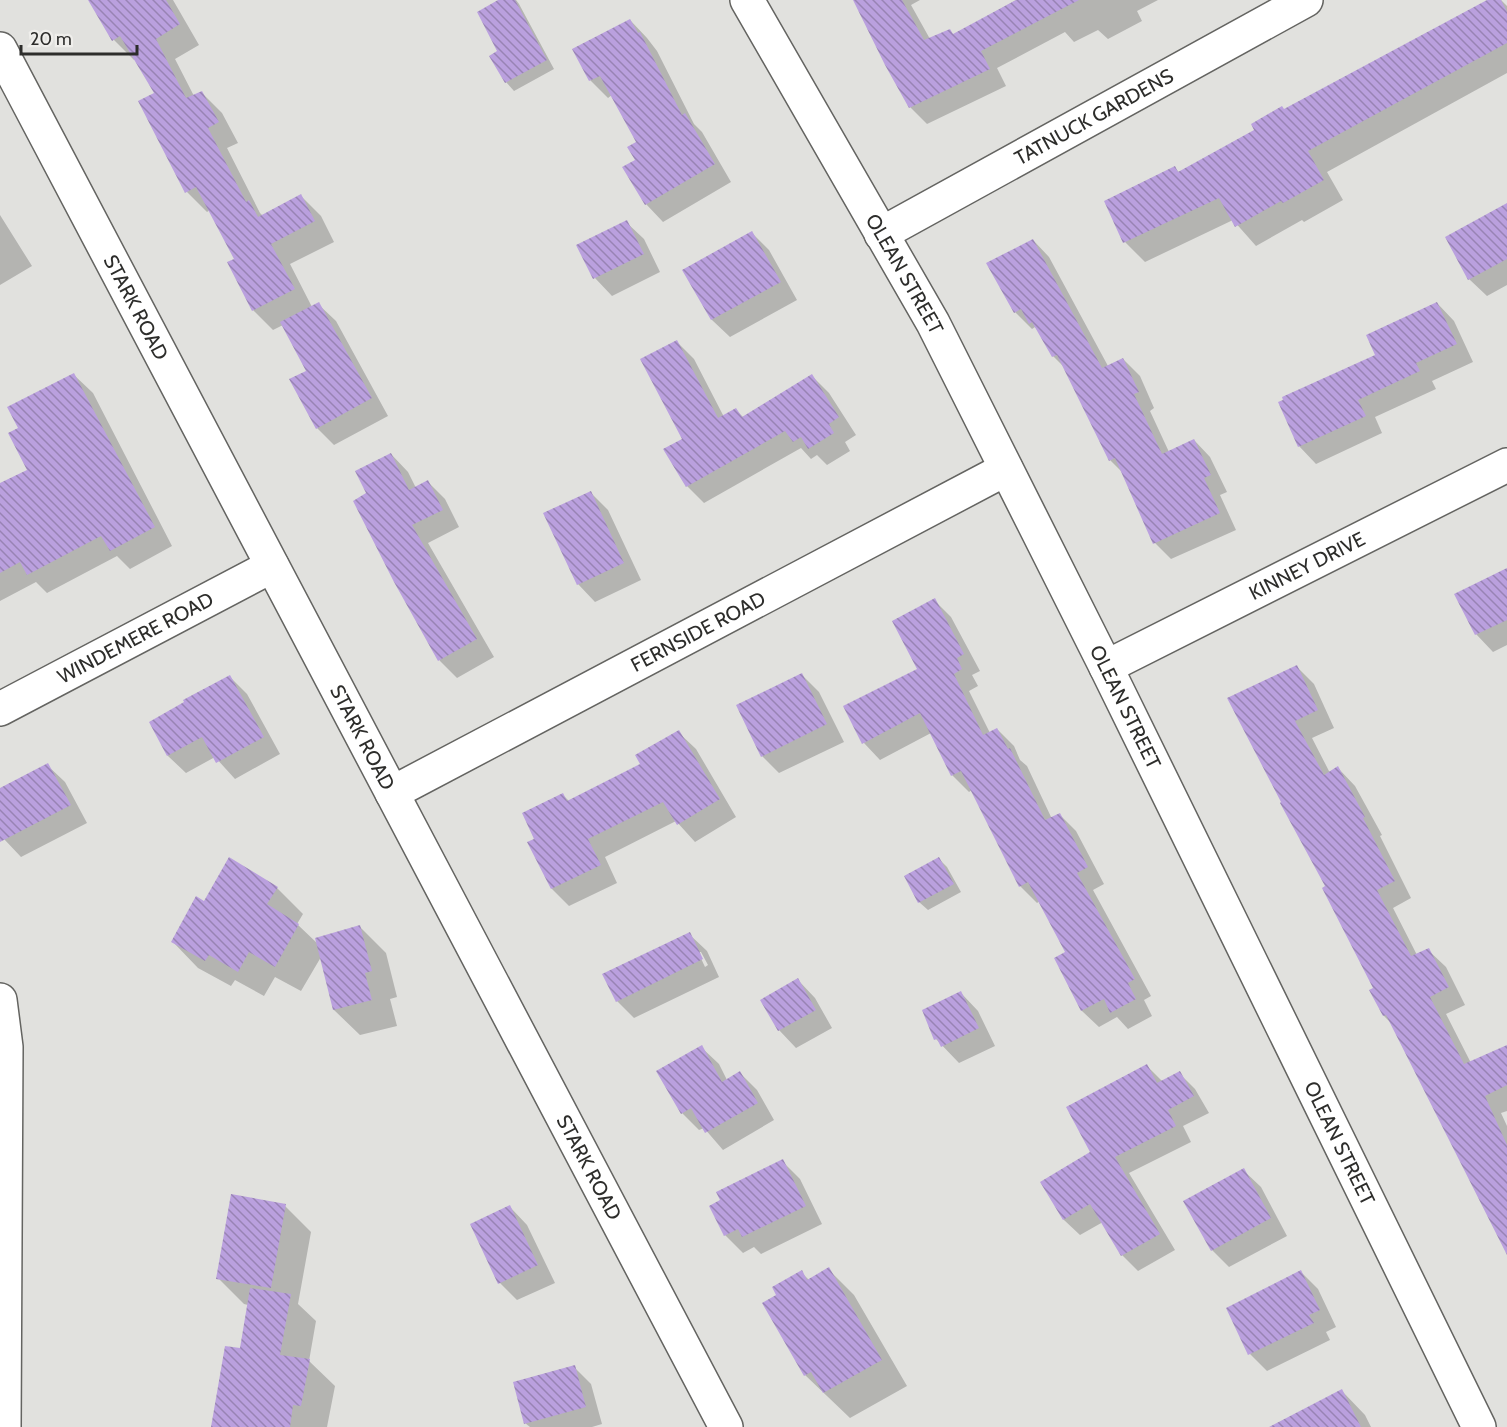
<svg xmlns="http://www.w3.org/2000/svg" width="1507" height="1427" font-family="Cabin,sans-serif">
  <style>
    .shadow { fill: #0003; fill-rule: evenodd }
    .building { fill: url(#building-back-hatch) }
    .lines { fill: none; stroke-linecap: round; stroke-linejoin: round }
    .minor-casing { stroke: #646461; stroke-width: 36 }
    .tertiary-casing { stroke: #646461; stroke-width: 36 }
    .minor { stroke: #fff; stroke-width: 33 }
    .tertiary { stroke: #fff; stroke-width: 33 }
    .labels { text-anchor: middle; stroke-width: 4.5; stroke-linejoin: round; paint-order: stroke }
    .street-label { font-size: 20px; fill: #2d2d2b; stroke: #efeeeb }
  </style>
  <defs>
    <pattern id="building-back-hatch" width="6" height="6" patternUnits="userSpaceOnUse" patternTransform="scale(1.5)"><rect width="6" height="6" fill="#baa0de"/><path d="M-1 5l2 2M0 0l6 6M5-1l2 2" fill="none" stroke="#9883b4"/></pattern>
  </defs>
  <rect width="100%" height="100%" fill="#e1e1de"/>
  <!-- shadow -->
  <path class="shadow" d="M90,0H173L199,45L175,59L194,96L202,93L222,113L238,143L227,148L260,213L263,216L301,196L321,216L334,242L290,264L312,307L318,304L336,321L388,416L334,445L317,428L308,371L283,325L273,330L253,310L236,260L210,210L207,212L187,192L156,93L136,58L134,60L114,40Z
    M502,0H516L519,4L554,69L514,91L506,82L499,52Z
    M854,0H920L911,5L930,39L949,30L954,35L1016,0H1158L1137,11L1142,21L1108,39L1098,30L1074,42L1065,32L997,68L1006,86L927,124L910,107Z
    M1490,0H1501L1507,6V73L1327,172L1343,200L1304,222L1302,220L1256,246L1233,220L1145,262L1125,242L1106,202L1175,168L1180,173L1256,130L1284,110Z
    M630,20L647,38L657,51L694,124L702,132L731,182L663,222L646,204L637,161L638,143L612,95L608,98L590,80Z
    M1507,205V285L1487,296L1469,279Z
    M0,215L32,266L0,285Z
    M626,222L644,239L660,272L612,296L595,278Z
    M752,233L769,250L797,300L730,337L712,320L684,270Z
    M1033,240L1049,257L1108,366L1123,359L1140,376L1154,408L1150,411L1169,452L1194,440L1210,457L1227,492L1220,495L1236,530L1171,559L1155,543L1123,473L1110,460L1065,368L1053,356L1040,333L1035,327L1032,329L1015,312L988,264Z
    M1437,303L1454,321L1473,362L1432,381L1436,389L1375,417L1382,433L1316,464L1299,446L1377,356Z
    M676,341L694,359L724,417L736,410L744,418L812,376L829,393L856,435L845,442L850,451L827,465L817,455L811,459L801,448L704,503L687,486Z
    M74,375L93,393L172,546L130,569L117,556L47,593L36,582L0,601V485L29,471L21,429Z
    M391,454L408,472L416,488L428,482L445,499L459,527L428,543L494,657L457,678L440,661L396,582L368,494Z
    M590,492L608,510L641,580L595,602L578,584Z
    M1507,570V645L1493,652L1476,634Z
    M934,600L951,617L980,671L972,675L978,686L969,691L990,733L997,729L1014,746L1020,760L1027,766L1052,819L1060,815L1076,831L1104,884L1093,890L1151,996L1144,1000L1152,1016L1128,1029L1117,1017L1099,1027L1082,1011L1067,952L1040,901L1037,903L1020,886L972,790L969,792L952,775L931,733L880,760L864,743L845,707L919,669Z
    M1296,666L1314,684L1334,728L1312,738L1330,773L1338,768L1355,786L1382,835L1380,836L1411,898L1393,908L1417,955L1428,950L1446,967L1465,1005L1446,1014L1471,1063L1507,1048V1111L1501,1113L1507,1126V1251L1393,1025L1384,1016L1375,988L1327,887L1282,803Z
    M802,675L819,692L844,742L779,773L762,756Z
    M230,677L247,694L280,754L235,779L215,757L186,773L168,756L151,723Z
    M678,732L696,749L736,817L695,842L676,821L605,857L617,883L569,906L552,889L529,843L536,839L563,795L569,801L642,765Z
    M47,765L65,782L87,823L21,857L4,839L0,831V790Z
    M939,859L947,867L961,892L928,910L919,902Z
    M277,888L303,914L297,924L318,944L360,927L386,953L397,997L390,999L397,1026L360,1035L334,1010L321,957L301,991L275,977L264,996L235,980L231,986L198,968L173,942L205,903Z
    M689,934L707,951L719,977L634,1018L617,1001ZM698,952H701L708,965L705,967Z
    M798,980L815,998L832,1028L796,1048L779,1030Z
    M961,993L978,1011L995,1046L959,1063L936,1039Z
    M701,1047L719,1064L727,1080L740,1073L757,1090L774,1120L723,1150L704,1128L699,1130L682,1113Z
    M1147,1066L1163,1082L1179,1073L1195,1089L1209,1113L1183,1126L1191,1142L1129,1173L1175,1250L1138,1271L1122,1255L1103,1222L1080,1235L1064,1220L1042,1183L1092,1153Z
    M782,1161L800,1179L822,1224L761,1254L754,1247L743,1253L725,1235L711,1206Z
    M1243,1170L1261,1187L1287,1236L1229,1267L1212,1250Z
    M285,1206L311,1232L298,1304L316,1321L309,1361L335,1386L327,1427H213L241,1350L248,1305L244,1304L218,1278Z
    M510,1207L527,1225L555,1283L517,1300L500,1283Z
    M828,1269L854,1295L907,1386L850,1418L805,1375L778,1295L801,1272L809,1280Z
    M1301,1272L1318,1289L1336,1327L1326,1332L1330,1340L1267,1371L1250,1354Z
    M574,1367L591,1384L602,1424L592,1427H530L525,1423Z
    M1342,1391L1365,1415L1371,1427H1306Z"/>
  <!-- building -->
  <path class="building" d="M88,0H166L180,24L156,39L186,98L202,91L219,122L208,128L246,202L249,200L258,217L301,194L315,221L271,244L295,289L252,311L227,262L234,259L196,187L185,193L138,101L154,93L120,36L112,41Z
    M498,0H515L547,60L505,83L489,56L497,51L477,12Z
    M853,0H902L924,40L950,29L953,34L1016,0H1079L981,51L990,69L909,108L885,65Z
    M1487,0H1501L1507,12V43L1308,151L1324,180L1283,203L1281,201L1235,227L1219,198L1123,243L1104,201L1175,166L1178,172L1254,130L1251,124L1282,106L1284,109Z
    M630,19L638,33L640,32L682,115L685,113L715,164L645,205L622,167L635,160L627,147L636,142L600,76L589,81L572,49Z
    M1507,203V259L1468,280L1445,237Z
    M627,220L644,254L593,279L576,245Z
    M752,231L781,282L711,320L682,270Z
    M1033,239L1102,368L1123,358L1139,392L1134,394L1162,454L1194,439L1211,475L1204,478L1220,513L1153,544L1115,458L1109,461L1057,355L1052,357L1032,322L1029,324L1021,309L1014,313L986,263Z
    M319,302L372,398L316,429L289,379L306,371L280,322Z
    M1437,302L1457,344L1416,363L1420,371L1358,400L1366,416L1298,447L1278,402L1283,400L1282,397L1375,355L1366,335Z
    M677,340L718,418L736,408L742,417L812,374L839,417L829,424L834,433L808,449L801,437L793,442L785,431L686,487L663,449L682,439L640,359Z
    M74,373L155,527L110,551L101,536L27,575L20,562L0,573V483L27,470L8,433L18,428L7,407Z
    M391,453L409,490L428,480L443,510L412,525L477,639L438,661L394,582L353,501L366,493L355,471Z
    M591,491L624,563L577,585L543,513Z
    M1507,568V620L1475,635L1454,594Z
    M935,598L964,654L957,658L962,669L954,674L983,735L997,728L1008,749L1010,748L1045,820L1060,813L1088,867L1077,873L1135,979L1128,983L1136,999L1110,1013L1104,999L1081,1011L1054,958L1065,952L1028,882L1019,887L961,771L951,776L920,713L862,744L843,706L917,669L892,621Z
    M1297,665L1318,710L1295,721L1324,775L1338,766L1365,817L1363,818L1395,881L1377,890L1411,956L1429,948L1449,987L1430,997L1464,1064L1507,1045V1085L1485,1096L1507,1145V1255L1386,1015L1383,1016L1369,990L1373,988L1322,888L1325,886L1280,803L1281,802L1227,698Z
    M802,673L827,724L761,757L736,705Z
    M230,675L264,737L216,763L202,737L167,756L149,722L184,702L183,700Z
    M679,730L720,799L677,825L663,802L588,839L601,865L551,889L527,842L534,839L522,813L563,793L567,801L640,764L635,755Z
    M48,763L71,805L0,842V788Z
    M229,857L278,887L267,904L299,924L275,967L249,952L238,972L209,955L205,961L171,942L196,896L204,901Z
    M939,857L954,884L918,903L904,876Z
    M360,925L372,971L365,973L372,1000L333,1010L315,938Z
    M690,932L703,959L616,1002L602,974Z
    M798,978L816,1010L778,1031L760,1000Z
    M961,991L979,1028L941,1047L937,1039L934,1040L922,1010Z
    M702,1045L722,1082L740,1071L758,1103L705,1133L691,1108L681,1114L656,1071Z
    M1147,1064L1157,1083L1180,1071L1194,1096L1168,1110L1176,1126L1115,1157L1160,1234L1121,1256L1090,1204L1063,1220L1040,1182L1090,1152L1066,1107Z
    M783,1159L806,1206L742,1237L738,1229L724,1236L709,1206L720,1200L716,1192Z
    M1244,1168L1271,1218L1211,1251L1183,1201Z
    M231,1194L286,1204L271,1288L216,1279Z
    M510,1205L538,1265L498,1284L470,1224Z
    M829,1267L882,1360L823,1393L811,1372L804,1376L762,1303L776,1295L772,1287L802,1270L807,1280Z
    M1301,1270L1320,1310L1309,1315L1314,1323L1248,1355L1226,1308Z
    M250,1288L291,1294L280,1355L310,1359L301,1406L293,1405L290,1427H211L225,1346L240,1348Z
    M575,1365L586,1407L524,1424L513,1382Z
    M1342,1389L1361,1427H1269Z"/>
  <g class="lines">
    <defs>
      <g id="minor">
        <path id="s1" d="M0,49L726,1427"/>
        <path id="s2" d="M881,234L1306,0"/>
        <path id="s3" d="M1106,667L1507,465"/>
        <path id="s4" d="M0,709L272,566"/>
        <path id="s5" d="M392,793L1006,469"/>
        <path d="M0,1000L6,1047L4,1427"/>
      </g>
      <g id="tertiary">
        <path id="s6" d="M747,0L933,323L1106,667L1479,1427"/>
      </g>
    </defs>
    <!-- minor casing -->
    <use href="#minor" class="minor-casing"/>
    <!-- tertiary casing -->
    <use href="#tertiary" class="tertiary-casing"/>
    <!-- minor -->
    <use href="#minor" class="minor"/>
    <!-- tertiary -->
    <use href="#tertiary" class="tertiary"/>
  </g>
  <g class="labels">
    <!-- street labels -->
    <g class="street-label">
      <text dy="7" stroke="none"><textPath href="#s2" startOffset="243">TATNUCK GARDENS</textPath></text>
      <text dy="7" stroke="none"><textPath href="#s6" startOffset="316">OLEAN STREET</textPath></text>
      <text dy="7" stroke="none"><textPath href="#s1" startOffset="292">STARK ROAD</textPath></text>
      <text dy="7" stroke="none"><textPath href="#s3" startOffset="225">KINNEY DRIVE</textPath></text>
      <text dy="7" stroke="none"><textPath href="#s5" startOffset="346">FERNSIDE ROAD</textPath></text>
      <text dy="7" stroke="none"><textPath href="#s4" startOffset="153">WINDEMERE ROAD</textPath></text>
      <text dy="7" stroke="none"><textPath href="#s6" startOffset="802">OLEAN STREET</textPath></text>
      <text dy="7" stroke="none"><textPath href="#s1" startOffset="778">STARK ROAD</textPath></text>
      <text dy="7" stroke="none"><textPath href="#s6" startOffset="1288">OLEAN STREET</textPath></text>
      <text dy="7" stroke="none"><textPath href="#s1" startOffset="1264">STARK ROAD</textPath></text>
    </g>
  </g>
  <!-- scale -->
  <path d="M21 45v9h116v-9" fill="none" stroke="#2d2d2b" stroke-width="3"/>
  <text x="30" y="45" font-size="18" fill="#2d2d2b" stroke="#efeeeb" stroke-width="4.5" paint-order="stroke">20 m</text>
</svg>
